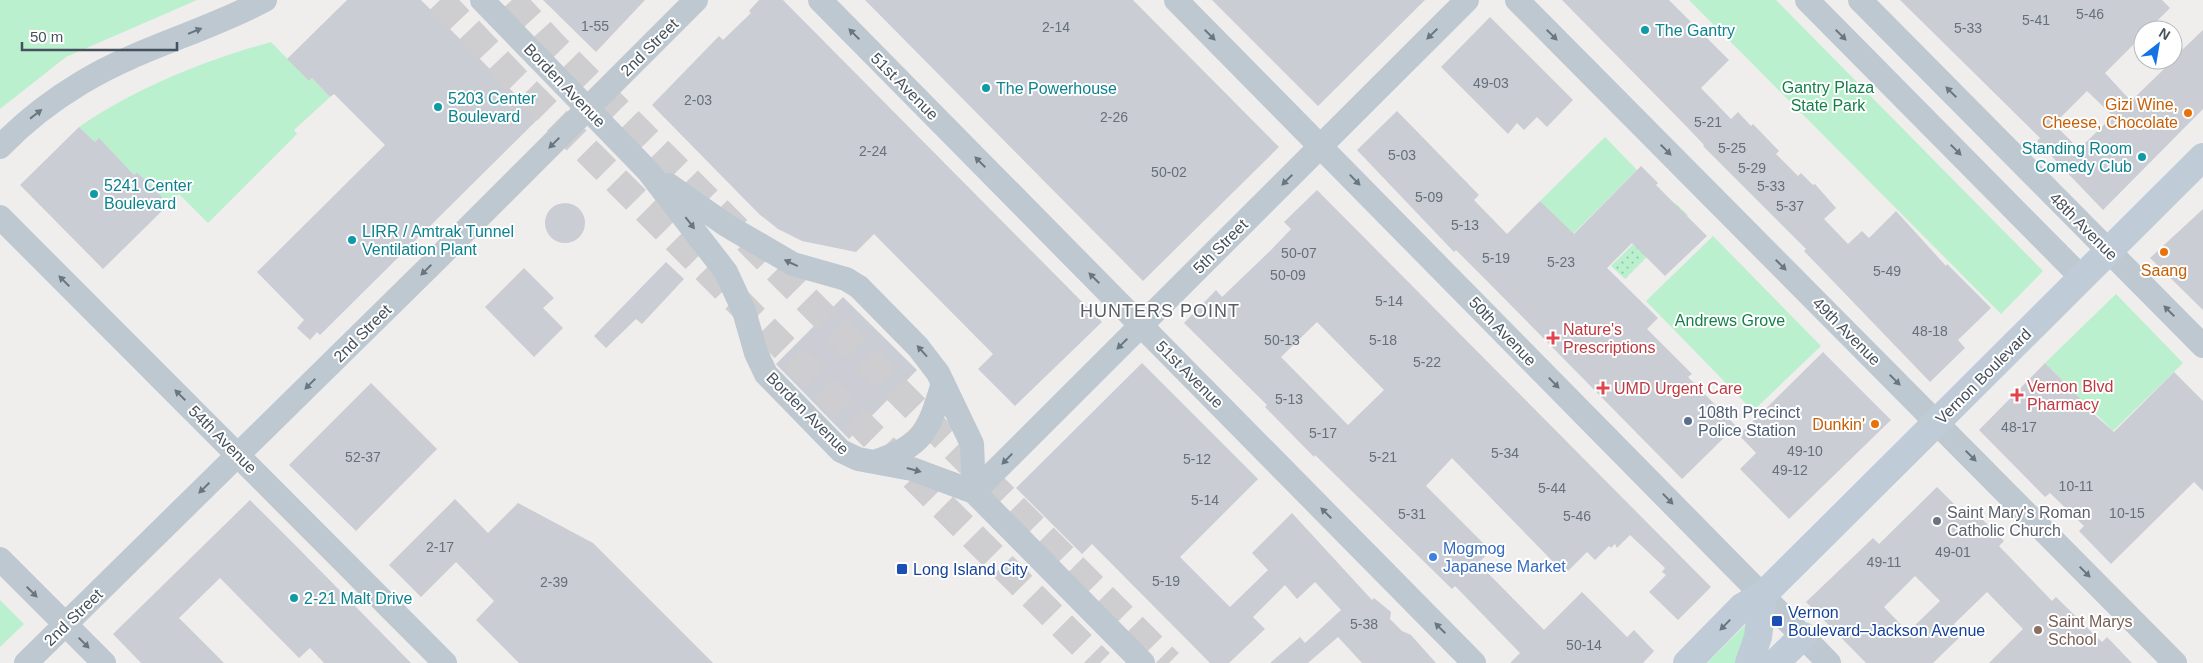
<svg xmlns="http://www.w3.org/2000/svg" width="2203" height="663" font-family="Helvetica,sans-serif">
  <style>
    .green { fill: #baf0ce }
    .garden { fill: url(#garden-dots) }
    .building { fill: #cacdd3; fill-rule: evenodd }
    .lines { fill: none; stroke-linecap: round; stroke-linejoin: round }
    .highway-tunnel { stroke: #ceced0; stroke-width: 28; stroke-dasharray: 28 14; stroke-linecap: butt }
    .street { stroke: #bdc8d0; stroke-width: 24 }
    .secondary { stroke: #bfcbd7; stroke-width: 28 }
    .oneway { fill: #69757f }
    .oneway2 { fill: #6a7681 }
    .culture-dot { fill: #0f9aa8; stroke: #fff; stroke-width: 2 }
    .food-dot { fill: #e8710a; stroke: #fff; stroke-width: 2 }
    .health-dot { fill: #e0444e; stroke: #fff; stroke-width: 2 }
    .service-dot { fill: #5c6f8a; stroke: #fff; stroke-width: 2 }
    .worship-dot { fill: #6b7280; stroke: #fff; stroke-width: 2 }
    .shop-dot { fill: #3f7fe0; stroke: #fff; stroke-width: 2 }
    .transit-dot { fill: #1a4fb4; stroke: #fff; stroke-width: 2 }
    .education-dot { fill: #8d6e63; stroke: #fff; stroke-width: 2 }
    .labels { text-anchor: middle; stroke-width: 4; stroke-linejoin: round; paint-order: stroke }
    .number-label { font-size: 14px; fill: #66707a }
    .culture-label { font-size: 16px; fill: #0d838f; stroke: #fff; text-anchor: start }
    .street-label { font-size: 16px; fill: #45515c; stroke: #fff }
    .park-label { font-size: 16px; fill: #147f48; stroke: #fff }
    .food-label { font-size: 16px; fill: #c56008; stroke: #fff; text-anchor: end }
    .health-label { font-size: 16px; fill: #be3a42; stroke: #fff; text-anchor: start }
    .service-label { font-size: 16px; fill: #4e5e75; stroke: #fff; text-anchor: start }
    .worship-label { font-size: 16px; fill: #5b616d; stroke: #fff; text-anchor: start }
    .shop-label { font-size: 16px; fill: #366cbe; stroke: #fff; text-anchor: start }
    .transit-label { font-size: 16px; fill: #164399; stroke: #fff; text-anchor: start }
    .education-label { font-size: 16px; fill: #785e54; stroke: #fff; text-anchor: start }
    .neighbourhood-label { font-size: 18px; letter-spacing: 1px; fill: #5a5e63; stroke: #fff }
  </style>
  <defs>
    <pattern id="garden-dots" width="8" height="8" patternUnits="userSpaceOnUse" patternTransform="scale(1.25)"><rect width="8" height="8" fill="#baf0ce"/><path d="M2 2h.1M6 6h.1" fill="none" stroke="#99c5aa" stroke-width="1.8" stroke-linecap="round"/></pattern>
  </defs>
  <rect width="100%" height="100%" fill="#f0eded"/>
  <!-- green -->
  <path class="green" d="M0,0H197L66,57L0,109Z
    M1689,0H1776L2043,271L2001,314Z
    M271,42L309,81L312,78L330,97L294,130L297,134L208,223L179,194L169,204L137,172L134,175L99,139L95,142L79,127C138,87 203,61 271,42Z
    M1605,137L1637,170L1573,234L1540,201Z
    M1713,236L1821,346L1753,411L1646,301Z
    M2116,294L2183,363L2113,431L2045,363Z
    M0,600L24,624L0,647Z
    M1745,625L1752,632L1741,663H1707Z"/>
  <!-- garden -->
  <path class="garden" d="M1675,203L1688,215L1625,279L1611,266Z"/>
  <!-- building -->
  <path class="building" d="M347,0H421L539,118L320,335L317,332L310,340L297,328L304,320L257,272L385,145L334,94L330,97L312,78L309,81L287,59Z
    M543,0H645L596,52Z
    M759,0H783L1102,322L1015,406L978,369L993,354L874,234L856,252L802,241L778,229L759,214L652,105L719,36L723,40L751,13L749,11Z
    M865,0H1133L1279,147L1143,281Z
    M1212,0H1425L1318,106Z
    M1562,0H1669L1729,60L1701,88L1731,119L1738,112L1751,126L1753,124L1779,151L1776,154L1798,176L1801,173L1813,185L1815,184L1836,208L1824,219L1848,244L1862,231L1869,238L1896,211L1946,266L1947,264L1991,308L1958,340L1965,348L1930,382L1804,251L1806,249L1703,146L1704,145L1686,126Z
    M1900,0H2162L2170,8L2154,24L2160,30H2143V45L2138,40L2105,73L2131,101L2165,68L2157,60H2173V43L2181,51L2203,30V109L2103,210L2037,141L2040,138ZM2087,91L2113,116L2079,149L2054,124Z
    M1490,17L1573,100L1547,127L1537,117L1524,130L1517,123L1508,134L1441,67Z
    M1397,111L1479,195L1474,200L1507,234L1540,201L1574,234L1641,166L1658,183L1656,185L1707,236L1665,276L1632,243L1607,268L1658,318L1647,329L1692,374L1688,377L1736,426L1682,479L1490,284L1456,250L1454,252L1357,150Z
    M79,127L95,142L99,138L134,175L137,172L169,204L103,269L20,185Z
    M1317,190L1711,587L1678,620L1649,592L1666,575L1662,572L1665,568L1630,535L1617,548L1615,544L1611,548L1609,546L1595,560L1587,552L1565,574L1452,458L1426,486L1491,551L1478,563L1544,630L1582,592L1627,637L1634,630L1654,651L1643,663H1510L1520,653L1455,586L1452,589L1315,455L1314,457L1265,407L1267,405L1184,323L1216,290L1222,297L1271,250L1291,229L1284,222ZM1317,322L1384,390L1348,425L1281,357Z
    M545 223a20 20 0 1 1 40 0a20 20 0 1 1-40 0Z
    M2203,209V310L2150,258Z
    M666,262L684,279L642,324L636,319L606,348L594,336Z
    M524,268L554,298L543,308L563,328L534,357L485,307Z
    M843,297L917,370L849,439L776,364Z
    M1823,352L1891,420L1789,519L1740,469L1756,453L1739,435Z
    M1142,363L1258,479L1180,557L1230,607L1268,570L1252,553L1292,513L1372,600L1374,598L1391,612L1390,619L1402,631L1411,635L1436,663H1362L1338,637L1308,663H1270L1300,637L1305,643L1341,610L1315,582L1297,599L1285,585L1253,617L1265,629L1229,663H1210L1092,544L1082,554L1016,488Z
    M2045,363L2082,400L2080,402L2114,432L2174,372L2203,401V491L2194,482L2111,564L2079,531L2084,526L2050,493L2045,497L1979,430Z
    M371,383L437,449L356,531L289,465Z
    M1937,487L1970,520L1976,513L2004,541L1999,546L2052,601L2056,597L2102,642L2107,637L2132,663H1989L2023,629L1987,592L1954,624L1963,634L1933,663H1866L1806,602L1873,538L1879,544ZM1915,576L1940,601L1908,632L1884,607Z
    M455,499L488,533L518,503L593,543L713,663H519L476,620L494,601L456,562L421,597L389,565Z
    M250,500L301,551L411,663H324L310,648L299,658L220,578L179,618L224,663H141L113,634Z"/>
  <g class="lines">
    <!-- highway-tunnel -->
    <path class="highway-tunnel" d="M440,0L516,80L1100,663
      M512,0L552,44L1169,663"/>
    <!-- street -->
    <path class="street" d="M482,0L648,171L726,272L744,311L756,353L766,374L841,451L858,459L912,469L974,492L1143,663
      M820,0L1474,663
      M1176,0L1829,663
      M1517,0L2175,663
      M1807,0L2082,278
      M1860,0L2203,346
      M0,147C24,122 51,101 81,83C138,48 205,32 265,0
      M669,185L726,225L793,264L846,279L859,287L918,347L938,373L972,444L974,492
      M0,217L445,663
      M874,462C924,445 928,432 943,383
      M974,492L1467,0
      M0,559L104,663
      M26,663L430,266L696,0"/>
    <!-- secondary -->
    <path class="secondary" d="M1687,663L1742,607L1763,595L2203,157
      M1749,663L1758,637L1763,595
      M1775,663L1803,636"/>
  </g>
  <!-- one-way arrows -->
  <defs><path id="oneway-solid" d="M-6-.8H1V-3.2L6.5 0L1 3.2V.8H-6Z" transform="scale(1.25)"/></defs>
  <g class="oneway">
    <use href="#oneway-solid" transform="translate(195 31) rotate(-22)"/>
    <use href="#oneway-solid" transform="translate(854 34) rotate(-135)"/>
    <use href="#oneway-solid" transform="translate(1432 34) rotate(136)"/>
    <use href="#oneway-solid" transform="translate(1210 35) rotate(45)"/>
    <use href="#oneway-solid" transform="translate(1552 35) rotate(45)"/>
    <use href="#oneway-solid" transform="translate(1841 35) rotate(45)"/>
    <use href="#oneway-solid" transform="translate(1951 92) rotate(-135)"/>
    <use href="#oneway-solid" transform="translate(36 114) rotate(-38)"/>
    <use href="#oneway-solid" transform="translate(554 143) rotate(135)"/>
    <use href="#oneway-solid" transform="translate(1666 150) rotate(45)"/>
    <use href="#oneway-solid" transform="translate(1956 150) rotate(45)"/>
    <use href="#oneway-solid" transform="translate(980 162) rotate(-135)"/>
    <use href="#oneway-solid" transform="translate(1287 180) rotate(135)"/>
    <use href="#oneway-solid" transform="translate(1355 180) rotate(46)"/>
    <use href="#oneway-solid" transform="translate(690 223) rotate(52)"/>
    <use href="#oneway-solid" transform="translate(791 263) rotate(-155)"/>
    <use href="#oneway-solid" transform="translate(1781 265) rotate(45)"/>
    <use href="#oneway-solid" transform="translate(426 270) rotate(135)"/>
    <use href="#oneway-solid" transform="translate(1094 278) rotate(-135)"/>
    <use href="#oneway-solid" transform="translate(64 281) rotate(-135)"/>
    <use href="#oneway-solid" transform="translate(2169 311) rotate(-135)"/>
    <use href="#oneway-solid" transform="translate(1122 344) rotate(135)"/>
    <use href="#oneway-solid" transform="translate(922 351) rotate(-132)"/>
    <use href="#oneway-solid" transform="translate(1895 380) rotate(45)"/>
    <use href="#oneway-solid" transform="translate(1554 383) rotate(46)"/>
    <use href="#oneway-solid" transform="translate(310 384) rotate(135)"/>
    <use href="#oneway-solid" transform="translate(180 395) rotate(-135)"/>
    <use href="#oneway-solid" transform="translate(1971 456) rotate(45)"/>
    <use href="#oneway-solid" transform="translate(1007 459) rotate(134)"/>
    <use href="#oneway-solid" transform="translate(914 470) rotate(15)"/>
    <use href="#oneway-solid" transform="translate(204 488) rotate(136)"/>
    <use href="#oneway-solid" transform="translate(1668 499) rotate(46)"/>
    <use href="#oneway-solid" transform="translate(1326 513) rotate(-135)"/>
    <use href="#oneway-solid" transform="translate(2085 572) rotate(45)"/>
    <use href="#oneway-solid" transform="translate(32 592) rotate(45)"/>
    <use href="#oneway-solid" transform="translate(1440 628) rotate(-135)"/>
    <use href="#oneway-solid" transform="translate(84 643) rotate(45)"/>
  </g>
  <use class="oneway2" href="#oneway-solid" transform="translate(1725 625) rotate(134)"/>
  <!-- markers -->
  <g class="culture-dot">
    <circle cx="1645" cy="30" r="5"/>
    <circle cx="986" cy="88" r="5"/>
    <circle cx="438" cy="107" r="5"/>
    <circle cx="2142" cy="157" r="5"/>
    <circle cx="94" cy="194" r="5"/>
    <circle cx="352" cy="240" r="5"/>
    <circle cx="294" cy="598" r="5"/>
  </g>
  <g class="food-dot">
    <circle cx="2188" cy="113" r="5"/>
    <circle cx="2164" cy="252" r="5"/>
    <circle cx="1875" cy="424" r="5"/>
  </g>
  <g class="health-dot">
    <path d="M1550.5 330.5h5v5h5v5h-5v5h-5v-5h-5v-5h5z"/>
    <path d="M1600.5 380.5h5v5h5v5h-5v5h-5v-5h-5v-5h5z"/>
    <path d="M2014.5 387.5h5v5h5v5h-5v5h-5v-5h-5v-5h5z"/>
  </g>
  <circle class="service-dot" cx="1688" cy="421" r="5"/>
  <circle class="worship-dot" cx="1937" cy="521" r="5"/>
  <circle class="shop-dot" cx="1433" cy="557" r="5"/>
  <g class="transit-dot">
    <rect x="896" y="563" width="12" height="12" rx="2.5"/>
    <rect x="1771" y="615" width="12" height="12" rx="2.5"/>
  </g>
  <circle class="education-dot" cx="2038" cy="630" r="5"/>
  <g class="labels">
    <!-- number labels -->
    <g class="number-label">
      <text x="2090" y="19">5-46</text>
      <text x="2036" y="25">5-41</text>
      <text x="595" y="31">1-55</text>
      <text x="1056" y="32">2-14</text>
      <text x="1968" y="33">5-33</text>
      <text x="1491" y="88">49-03</text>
      <text x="698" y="105">2-03</text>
      <text x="1114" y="122">2-26</text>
      <text x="1708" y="127">5-21</text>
      <text x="1732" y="153">5-25</text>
      <text x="873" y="156">2-24</text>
      <text x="1402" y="160">5-03</text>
      <text x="1752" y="173">5-29</text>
      <text x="1169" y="177">50-02</text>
      <text x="1771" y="191">5-33</text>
      <text x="1429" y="202">5-09</text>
      <text x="1790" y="211">5-37</text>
      <text x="1465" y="230">5-13</text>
      <text x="1299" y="258">50-07</text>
      <text x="1496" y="263">5-19</text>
      <text x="1561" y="267">5-23</text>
      <text x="1887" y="276">5-49</text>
      <text x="1288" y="280">50-09</text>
      <text x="1389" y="306">5-14</text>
      <text x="1930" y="336">48-18</text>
      <text x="1282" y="345">50-13</text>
      <text x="1383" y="345">5-18</text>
      <text x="1427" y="367">5-22</text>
      <text x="1289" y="404">5-13</text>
      <text x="2019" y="432">48-17</text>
      <text x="1323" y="438">5-17</text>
      <text x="1805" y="456">49-10</text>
      <text x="1505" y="458">5-34</text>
      <text x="363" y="462">52-37</text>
      <text x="1383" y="462">5-21</text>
      <text x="1197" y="464">5-12</text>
      <text x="1790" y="475">49-12</text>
      <text x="2076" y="491">10-11</text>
      <text x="1552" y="493">5-44</text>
      <text x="1205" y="505">5-14</text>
      <text x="2127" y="518">10-15</text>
      <text x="1412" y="519">5-31</text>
      <text x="1577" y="521">5-46</text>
      <text x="440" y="552">2-17</text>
      <text x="1953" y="557">49-01</text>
      <text x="1884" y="567">49-11</text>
      <text x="1166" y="586">5-19</text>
      <text x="554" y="587">2-39</text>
      <text x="1364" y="629">5-38</text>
      <text x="1584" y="650">50-14</text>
    </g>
    <!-- culture labels -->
    <g class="culture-label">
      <text x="1655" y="36">The Gantry</text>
      <text x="996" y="94">The Powerhouse</text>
      <text x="448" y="104">5203 Center<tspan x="448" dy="18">Boulevard</tspan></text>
      <text x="2132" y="154" text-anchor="end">Standing Room<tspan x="2132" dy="18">Comedy Club</tspan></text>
      <text x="104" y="191">5241 Center<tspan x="104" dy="18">Boulevard</tspan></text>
      <text x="362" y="237">LIRR / Amtrak Tunnel<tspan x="362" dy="18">Ventilation Plant</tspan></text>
      <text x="304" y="604">2-21 Malt Drive</text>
    </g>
    <!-- street labels -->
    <g class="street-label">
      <text transform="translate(649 47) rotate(-45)" y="6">2nd Street</text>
      <text transform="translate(565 85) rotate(46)" y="6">Borden Avenue</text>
      <text transform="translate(905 86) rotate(45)" y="6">51st Avenue</text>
      <text transform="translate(2084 226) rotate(45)" y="6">48th Avenue</text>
      <text transform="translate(1220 246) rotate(-45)" y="6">5th Street</text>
      <text transform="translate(1503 331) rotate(46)" y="6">50th Avenue</text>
      <text transform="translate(1847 331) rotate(45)" y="6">49th Avenue</text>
      <text transform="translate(362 333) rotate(-45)" y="6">2nd Street</text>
      <text transform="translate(1190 374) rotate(45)" y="6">51st Avenue</text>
      <text transform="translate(1983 376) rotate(-45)" y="6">Vernon Boulevard</text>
      <text transform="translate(808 413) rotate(45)" y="6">Borden Avenue</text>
      <text transform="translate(223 439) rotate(45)" y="6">54th Avenue</text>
      <text transform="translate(73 617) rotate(-44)" y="6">2nd Street</text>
    </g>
    <!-- park labels -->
    <g class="park-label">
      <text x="1828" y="93">Gantry Plaza<tspan x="1828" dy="18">State Park</tspan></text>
      <text x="1730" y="326">Andrews Grove</text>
    </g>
    <!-- food labels -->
    <g class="food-label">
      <text x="2178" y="110">Gizi Wine,<tspan x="2178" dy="18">Cheese, Chocolate</tspan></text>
      <text x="2164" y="276" text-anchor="middle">Saang</text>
      <text x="1865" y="430">Dunkin'</text>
    </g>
    <!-- health labels -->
    <g class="health-label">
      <text x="1563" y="335">Nature's<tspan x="1563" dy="18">Prescriptions</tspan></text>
      <text x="2027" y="392">Vernon Blvd<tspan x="2027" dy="18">Pharmacy</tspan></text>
      <text x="1614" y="394">UMD Urgent Care</text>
    </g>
    <!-- service labels -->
    <g class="service-label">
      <text x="1698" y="418">108th Precinct<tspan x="1698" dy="18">Police Station</tspan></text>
    </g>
    <!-- worship labels -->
    <g class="worship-label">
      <text x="1947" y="518">Saint Mary's Roman<tspan x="1947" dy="18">Catholic Church</tspan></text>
    </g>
    <!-- shop labels -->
    <g class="shop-label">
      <text x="1443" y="554">Mogmog<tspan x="1443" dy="18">Japanese Market</tspan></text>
    </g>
    <!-- transit labels -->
    <g class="transit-label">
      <text x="913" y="575">Long Island City</text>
      <text x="1788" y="618">Vernon<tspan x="1788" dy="18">Boulevard–Jackson Avenue</tspan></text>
    </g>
    <!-- education labels -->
    <g class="education-label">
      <text x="2048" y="627">Saint Marys<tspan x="2048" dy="18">School</tspan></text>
    </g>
    <!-- neighbourhood labels -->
    <g class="neighbourhood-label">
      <text x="1160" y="317">HUNTERS POINT</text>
    </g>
  </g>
  <!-- north arrow -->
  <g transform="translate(2158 45) rotate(31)"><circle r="24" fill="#ffffff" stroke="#b5b9be"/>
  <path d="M0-4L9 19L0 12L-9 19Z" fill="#1472e4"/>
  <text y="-8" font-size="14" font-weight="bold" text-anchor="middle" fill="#45515c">N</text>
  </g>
  <!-- scale -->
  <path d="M22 42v8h155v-8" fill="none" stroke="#45515c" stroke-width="2.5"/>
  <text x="30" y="42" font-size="15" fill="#45515c" stroke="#ffffff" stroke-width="4" paint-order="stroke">50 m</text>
</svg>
